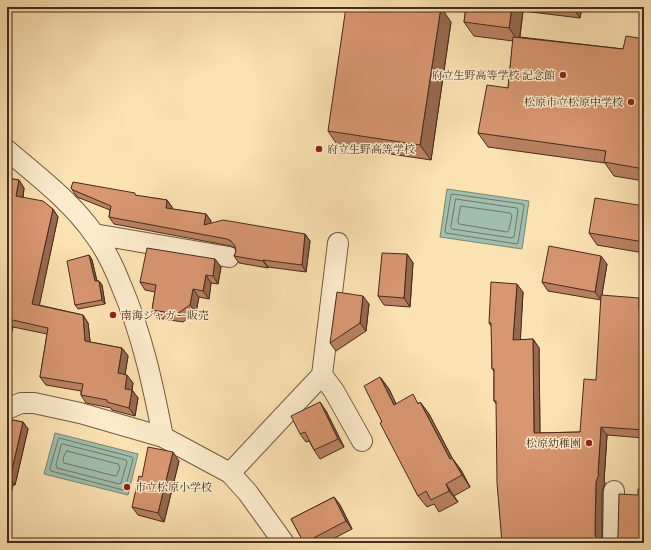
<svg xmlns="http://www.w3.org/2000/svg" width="651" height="550" font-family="'IM FELL Great Primer','Noto Serif JP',serif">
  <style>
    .water { fill: #9fbeac; stroke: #7b8374 }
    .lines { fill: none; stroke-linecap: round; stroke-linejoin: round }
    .shore { stroke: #727466; stroke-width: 1 }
    .minor-casing { stroke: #725944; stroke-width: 22 }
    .minor { stroke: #fceccd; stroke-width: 20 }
    .wall { fill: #ba8161; stroke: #452b1f }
    .shaded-wall { fill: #97694f; stroke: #452b1f }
    .building { fill: #d89671; stroke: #452b1f }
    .poi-dot { fill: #8f2418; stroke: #fceccd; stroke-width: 1.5 }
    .labels { text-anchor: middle; stroke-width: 3; stroke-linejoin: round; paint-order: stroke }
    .poi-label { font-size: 11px; fill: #452b1f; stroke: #fceccd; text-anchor: end }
  </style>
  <rect width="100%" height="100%" fill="#fbe2b2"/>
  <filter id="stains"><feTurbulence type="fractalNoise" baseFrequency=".005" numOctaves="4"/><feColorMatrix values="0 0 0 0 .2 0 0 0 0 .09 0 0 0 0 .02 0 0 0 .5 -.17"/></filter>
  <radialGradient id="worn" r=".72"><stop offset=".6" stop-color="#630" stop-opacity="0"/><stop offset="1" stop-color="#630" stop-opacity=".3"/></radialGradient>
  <!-- water -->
  <path class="water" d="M447,189L529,201L522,249L440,237Z
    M55,433L138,454L128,495L44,474Z"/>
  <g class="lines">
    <!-- shore -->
    <path class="shore" d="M452,194L523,204L524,206L518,243L517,244L446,233L445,231L451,195Z
      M456,199L517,208L518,210L514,237L512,238L452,229L451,227Z
      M461,206L510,213L512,215L509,230L507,232L459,224L458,222Z
      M59,438L132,457L133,459L125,489L123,490L51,471L50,469Z
      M63,444L126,460L127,462L121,483L119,484L57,468L56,465L61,445Z
      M67,451L118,464L120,467L117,475L115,476L64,463C62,461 64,453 67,451Z"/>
    <defs>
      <path id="minor" d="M7,150C37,176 71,201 94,234C106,250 114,267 121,285C142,334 153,385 163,437
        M94,234L229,257
        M322,375L334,391L362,441
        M7,409L21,403H34L80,413L163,437L230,473L248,493L284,543
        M230,473L322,375L338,243
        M613,543L614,491"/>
    </defs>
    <!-- minor casing -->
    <use href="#minor" class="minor-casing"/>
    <!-- minor -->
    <use href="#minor" class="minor"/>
  </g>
  <!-- wall -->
  <path class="wall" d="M466,7H582L580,18L523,11L520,37L623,49L644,39V181L614,176L605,163L488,147L478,133L508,88L513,41L474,36L464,22Z
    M451,22L431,160L338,146L328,131Z
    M7,178L19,180L24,188L23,198L53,209L58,217L39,305L83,315L88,323L90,342L122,348L128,356L125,374L133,383L132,390L138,398L135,416L112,410L111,408L86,403L81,395V391L46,385L40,377L47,334L13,327L9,342L7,341Z
    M71,188L137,196L167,200L172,207V209L206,214L211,221L210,223L305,234L310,241L306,272L268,267V268L239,263L234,256L236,252L235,248L231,246L114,224L109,217L110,210L77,197Z
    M644,206V253L597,245L589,233Z
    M407,254L413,263L410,307L384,305L378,296Z
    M89,255L92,260L97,281H99L102,285L105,304L78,309L75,305Z
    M215,259L221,267L218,284L211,283L209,299L199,297L196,312L183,322L157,318L152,310L155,292L145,290L140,282Z
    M607,264L601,300L548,291L542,282Z
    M523,292L520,340L533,339L539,348L540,433L580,432L596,380L639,298L644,304V438L607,435L604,481L605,483L602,491V543L494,401V371L492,369V327L489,323Z
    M369,304L366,331L336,351L330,343Z
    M380,377L389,389L396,404L419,403L420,402L429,414L452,458L461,470L470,487L454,496L458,502L439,512L434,504L427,507L418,496L382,422Z
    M326,411L344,447L320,459L314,450L309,441L306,442L300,434Z
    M7,419L23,422L28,429L15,485H13L7,510Z
    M179,461L164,522L138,515L132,507Z
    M334,497L340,505L352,529L325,543H304L291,519Z"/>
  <!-- shaded-wall -->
  <path class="shaded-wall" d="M441,7L451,22L431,160L420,145Z
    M512,7H521L523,11L519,42L509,28Z
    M572,7H582L580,18Z
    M19,180L24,188L22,204L16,196Z
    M167,200L172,207L171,215L166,208Z
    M53,209L58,217L38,312L32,304Z
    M206,214L211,221L209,232L204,225Z
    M305,234L310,241L306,272L302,265Z
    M407,254L413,263L410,307L404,298Z
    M89,255L92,260L98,286L95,281Z
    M601,256L607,264L601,300L595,292Z
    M215,259L221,267L218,284L213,276Z
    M263,260L268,267V268L263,261Z
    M206,275L211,283L209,299L203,291Z
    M99,281L102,285L105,304L102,300Z
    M517,284L523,292L520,348L513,340Z
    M193,289L199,297L196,312L190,305Z
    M363,296L369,304L366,331L360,323Z
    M639,298L644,304V334L642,331L639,310Z
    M83,315L88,323L91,349L85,341Z
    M8,319L13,327L9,342L7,338V321Z
    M533,339L539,348L540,442L534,433Z
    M122,348L128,356L124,381L118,373Z
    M127,375L133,383L131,397L125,389Z
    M380,377L389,389L402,416L394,405Z
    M132,390L138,398L135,416L129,408Z
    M320,402L326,411L344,447L338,439Z
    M420,402L429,414L459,471L450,459Z
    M23,422L28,429L15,485L10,478Z
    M601,427L607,435L604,481L605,483L602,491V543H599L597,540L595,534L596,482L598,474Z
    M173,452L179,461L164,522L158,513Z
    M452,458L461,470L470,487L462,475Z
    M8,477L13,485L7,510V481Z
    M446,484L458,502L449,491Z
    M334,497L340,505L352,529L346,521Z"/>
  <!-- building -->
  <path class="building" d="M346,7H441L420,145L328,131Z
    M466,7H512L509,28L464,22Z
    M626,36L644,39V169L604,162L606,151L478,133L487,85L508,88L513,37L623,49Z
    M7,178L19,180L16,196L43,201L53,209L32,304L83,315L85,341L122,348L118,373L127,375L125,389L132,390L129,408L107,402V400L81,395L83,384L40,377L48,328L8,319L7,321Z
    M73,182L135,193V195L167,200L166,208L206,214L204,225L223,220L305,234L302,265L263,260V261L234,256L236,252L235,246L231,241L227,239L109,217L111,206L73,190L71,188Z
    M595,198L644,206V242L589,233Z
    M549,246L601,256L595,292L542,282Z
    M147,248L215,259L213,276L206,275L203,291L193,289L190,305L177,314L152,310L156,285L140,282Z
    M382,253L407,254L404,298L378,296Z
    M89,255L95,281H99L102,300L75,305L67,261Z
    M491,282L517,284L513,340L533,339L534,433L580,432L584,379L596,380L601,295L639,298V310H644L642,331L644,332V430L601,427L598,474H599L596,482L595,534L597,540L600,543H502L497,483L496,401H494V369H492L491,323H489Z
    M337,292L363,296L360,323L330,343Z
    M380,377L394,405L413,394L418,404L420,402L450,459L452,458L462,475L446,484L449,491L431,500L426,491L418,496L380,423L382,422L364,386Z
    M320,402L338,439L314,450L305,432L300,434L291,416Z
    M7,419L23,422L10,478L8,477L7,481Z
    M148,447L173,452L158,513L132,507L139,476L142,477Z
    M644,452V543H614L617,541L618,535L619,494L638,495V489H641Z
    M334,497L346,521L304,543L291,519Z"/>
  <!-- markers -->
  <g class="poi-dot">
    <circle cx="563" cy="75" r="4"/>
    <circle cx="631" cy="102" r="4"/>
    <circle cx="319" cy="149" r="4"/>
    <circle cx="113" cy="315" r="4"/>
    <circle cx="589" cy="443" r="4"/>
    <circle cx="127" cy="487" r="4"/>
  </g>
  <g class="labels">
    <!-- poi labels -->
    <g class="poi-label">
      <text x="555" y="79">府立生野高等学校 記念館</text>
      <text x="623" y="106">松原市立松原中学校</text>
      <text x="327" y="153" text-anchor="start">府立生野高等学校</text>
      <text x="121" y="319" text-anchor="start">南海ジャガー販売</text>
      <text x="581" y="447">松原幼稚園</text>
      <text x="135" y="491" text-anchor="start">市立松原小学校</text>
    </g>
  </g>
  <!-- margin -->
  <rect width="651" height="550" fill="none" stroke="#fbe2b2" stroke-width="24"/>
  <rect x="8" y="8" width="635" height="534" fill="none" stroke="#452b1f" stroke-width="2"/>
  <rect x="12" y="12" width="627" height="526" fill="none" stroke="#452b1f"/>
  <rect width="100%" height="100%" filter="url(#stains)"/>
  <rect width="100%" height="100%" fill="url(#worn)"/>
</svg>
